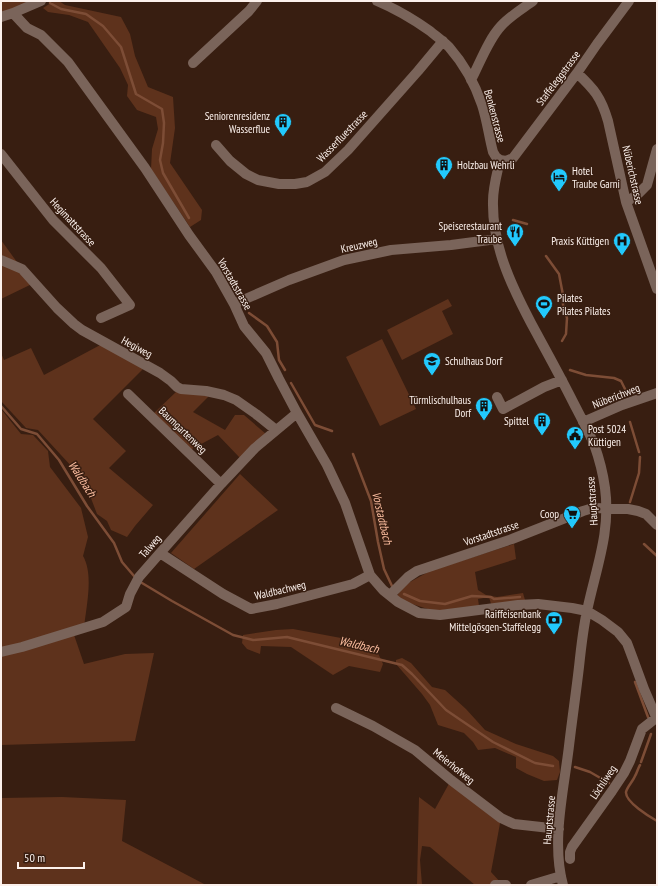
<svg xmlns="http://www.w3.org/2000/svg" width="658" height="886" font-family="'PT Sans Narrow',sans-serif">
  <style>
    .green { fill: #5e321c }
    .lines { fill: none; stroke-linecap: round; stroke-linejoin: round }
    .stream { stroke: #7d4d36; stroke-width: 2.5 }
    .minor { stroke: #7a645a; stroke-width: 10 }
    .labels { text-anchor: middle; stroke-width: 3; stroke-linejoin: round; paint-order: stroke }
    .street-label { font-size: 11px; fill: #fcf1ec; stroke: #381e11 }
    .poi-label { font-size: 11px; fill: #fcf1ec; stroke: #381e11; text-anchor: end }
    .water-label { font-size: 12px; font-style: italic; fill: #fdbea0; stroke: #381e11 }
  </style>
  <rect width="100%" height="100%" fill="#381e11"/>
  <!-- green -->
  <path class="green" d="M1,1H41L1,17Z
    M54,1H59L65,5L121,17L130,34L135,56L148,87L173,97L175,128L170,163L202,210L201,220L190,227L151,169L152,149L158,129L156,117L137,110L127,96L128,85L120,68L88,22L69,15L48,12L43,8Z
    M1,240L22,269L34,283L1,299Z
    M448,299L452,306L442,311L453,334L402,360L387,330Z
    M382,339L416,409L380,426L346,357Z
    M104,343L146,366L93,419L126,451L109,468L153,505L135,526L127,537L111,530L107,521L97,514L84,480L38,430L26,428L1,401V353L4,360L31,348L44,375Z
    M177,391L210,395L193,412L225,430L235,415H244L266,434L240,458L218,435L190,450L153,414Z
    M1,409L21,434L33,435L48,451L50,467L81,508L88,537L83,556C94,575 86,607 84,628L73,632L84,664L125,654L154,653L135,741L1,745Z
    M240,474L278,510L194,569L171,553Z
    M514,544L516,559L475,572L478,590L486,595L497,597L523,593L525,600L491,604L489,597L478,599L479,606L434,611L406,602L397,596L402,588L410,582L430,571Z
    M293,629L357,641L377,651L383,664L380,672L349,666L333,675L291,647L261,646L260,654L247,649L242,643L243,635L276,630Z
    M402,658L411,663L432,687L445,690L466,709L485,730L516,744L553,756L559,761L560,772L557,780L544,781L527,774L516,768V757L495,748L478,750L473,742L464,733L438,725L430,705L422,694L396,664V660Z
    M451,780L501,818L491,872L502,884L475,885L430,847L422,846L420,860L422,885H417L419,797L435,809Z
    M62,797L126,800L122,841L206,885H1V798Z"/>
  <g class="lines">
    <!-- stream -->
    <path class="stream" d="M50,3L61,9L86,14L103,26L121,47L136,94L162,109L164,123L163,143L160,160L163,173L189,218
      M513,220L527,224
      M546,256L559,274L563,295V305L567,318L566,334L562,341
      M249,313L267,326L277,342L279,360L285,370
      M570,370L586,375L614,378L621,381L628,395
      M291,383L315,425L332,431
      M1,406L21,429L37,434L59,460L87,506L114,543L122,562L134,576
      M630,422L639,452
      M353,454L371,501L378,542L384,569L392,586
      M630,502L639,473L640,457
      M644,544L657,556
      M142,583L172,601L233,635L253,640L287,637L402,665L412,674L446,710L493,742L535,763L553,766
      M404,594L420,601L445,604L472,596L491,597L494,599L520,597
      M635,682L648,717
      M641,762L651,734
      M640,765C638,768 637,773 635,776C633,781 627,787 626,792C625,802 650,817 657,821
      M575,767L590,772L609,783"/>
    <!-- minor -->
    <path class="minor" d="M377,1C396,9 413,19 430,31C436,36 443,41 449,47C463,63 475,84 482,105C487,120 489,137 493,152L496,157L500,160
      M13,13L27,28L41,35L68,62L145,168L189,235L216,272L234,304L244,326L266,353L279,379L297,413L327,465L345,503L370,575L383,590L398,602L419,613L440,615L518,605L538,604L572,608L587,611L602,620L618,632L627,643L633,659L644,689L657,719
      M1,17L13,13L41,1
      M193,63L249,11L257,1
      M577,73C594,89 601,97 608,121L626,202L657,289
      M471,80C480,63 488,40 501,26C510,16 522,9 533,1
      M216,145L230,161L246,174L258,180L279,184H295L307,182L325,172L348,150L418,71L443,41
      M1,154L53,220L101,268L130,305L101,318
      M500,160C497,174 493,187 493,201C492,245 511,285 531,323C544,347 558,372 570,396C578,412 587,428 594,444C599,458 603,473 605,488C611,532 596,568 587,611C583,629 581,648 579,667C576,693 572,720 569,746C564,789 551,842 563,885
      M500,160L506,161L513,158L577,73L597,44L629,1
      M626,202L637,195L647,185L657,149
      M1,260L22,269L57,308L74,324L82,330L160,373L171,381L177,387L181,389L206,391L224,395L236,400L256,414L276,430
      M234,304L289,280L344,260L391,250L451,245L497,239
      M128,394L221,484
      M497,397L503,409L544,387L562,380
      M583,422L622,405L657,393
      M160,553L223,594L251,609L277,604L353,584L370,575
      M390,595L408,577L417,571L512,539L583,511L593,508L628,509L638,511L646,514L657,525
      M1,652L22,647L103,622L126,607L130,594L139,577L160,553L221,484L255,448L297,413
      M336,708L373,726L415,750L451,780L501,818L514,824L559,829
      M570,859V852L572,847L612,791L624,773L630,761L642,729L656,718
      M495,885H506
      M531,885L561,876"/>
  </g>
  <!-- icons -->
  <defs>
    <symbol id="building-pin" viewBox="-11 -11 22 30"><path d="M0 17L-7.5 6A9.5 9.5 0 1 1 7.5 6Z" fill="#22c9fd" stroke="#381e11"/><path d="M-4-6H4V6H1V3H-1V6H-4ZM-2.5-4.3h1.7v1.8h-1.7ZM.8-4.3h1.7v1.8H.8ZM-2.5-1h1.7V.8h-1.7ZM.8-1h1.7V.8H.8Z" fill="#111"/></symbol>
    <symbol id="hotel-pin" viewBox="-11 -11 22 30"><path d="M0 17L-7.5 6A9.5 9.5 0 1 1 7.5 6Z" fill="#22c9fd" stroke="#381e11"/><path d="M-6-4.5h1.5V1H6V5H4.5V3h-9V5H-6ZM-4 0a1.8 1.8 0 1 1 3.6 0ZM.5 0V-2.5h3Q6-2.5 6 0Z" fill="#111"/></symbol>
    <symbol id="restaurant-pin" viewBox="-11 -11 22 30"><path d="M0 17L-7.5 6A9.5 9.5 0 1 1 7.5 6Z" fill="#22c9fd" stroke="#381e11"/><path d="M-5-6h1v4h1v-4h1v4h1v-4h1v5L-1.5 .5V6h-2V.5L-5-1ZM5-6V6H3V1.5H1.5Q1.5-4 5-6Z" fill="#111"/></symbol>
    <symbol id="hospital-pin" viewBox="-11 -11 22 30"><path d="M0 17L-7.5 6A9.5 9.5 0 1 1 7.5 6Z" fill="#22c9fd" stroke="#381e11"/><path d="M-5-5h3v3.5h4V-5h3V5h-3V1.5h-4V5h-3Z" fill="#111"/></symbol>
    <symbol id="stadium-pin" viewBox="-11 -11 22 30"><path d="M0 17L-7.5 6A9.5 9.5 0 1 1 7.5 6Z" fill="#22c9fd" stroke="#381e11"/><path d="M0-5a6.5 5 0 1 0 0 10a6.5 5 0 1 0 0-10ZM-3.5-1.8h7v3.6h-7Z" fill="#111"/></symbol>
    <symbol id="school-pin" viewBox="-11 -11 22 30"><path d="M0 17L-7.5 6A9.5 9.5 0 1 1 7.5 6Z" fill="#22c9fd" stroke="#381e11"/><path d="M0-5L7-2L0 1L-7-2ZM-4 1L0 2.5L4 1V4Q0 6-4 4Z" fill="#111"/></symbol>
    <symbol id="civic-pin" viewBox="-11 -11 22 30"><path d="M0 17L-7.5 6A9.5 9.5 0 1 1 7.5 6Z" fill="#22c9fd" stroke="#381e11"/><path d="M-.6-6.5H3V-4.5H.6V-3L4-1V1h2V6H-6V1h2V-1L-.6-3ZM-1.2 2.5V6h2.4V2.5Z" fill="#111"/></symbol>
    <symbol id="supermarket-pin" viewBox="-11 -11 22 30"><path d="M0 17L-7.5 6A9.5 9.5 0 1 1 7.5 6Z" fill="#22c9fd" stroke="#381e11"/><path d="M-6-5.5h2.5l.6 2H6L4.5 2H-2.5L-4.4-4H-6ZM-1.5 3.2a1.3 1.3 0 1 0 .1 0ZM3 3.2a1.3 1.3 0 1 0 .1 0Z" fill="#111"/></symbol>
    <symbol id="bank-pin" viewBox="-11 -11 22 30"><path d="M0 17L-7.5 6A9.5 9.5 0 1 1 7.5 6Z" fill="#22c9fd" stroke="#381e11"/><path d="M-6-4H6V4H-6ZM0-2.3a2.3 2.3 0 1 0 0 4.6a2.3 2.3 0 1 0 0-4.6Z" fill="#111"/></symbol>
  </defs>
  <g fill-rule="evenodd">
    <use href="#building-pin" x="273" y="112" width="20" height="27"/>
    <use href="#building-pin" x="434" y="155" width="20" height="27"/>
    <use href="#hotel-pin" x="549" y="167" width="20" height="27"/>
    <use href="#restaurant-pin" x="505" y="222" width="20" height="27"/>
    <use href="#hospital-pin" x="612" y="231" width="20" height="27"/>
    <use href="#stadium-pin" x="534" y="294" width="20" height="27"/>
    <use href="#school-pin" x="422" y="351" width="20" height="27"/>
    <use href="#building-pin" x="474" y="396" width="20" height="27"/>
    <use href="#building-pin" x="532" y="411" width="20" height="27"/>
    <use href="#civic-pin" x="565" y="425" width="20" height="27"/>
    <use href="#supermarket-pin" x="562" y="504" width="20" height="27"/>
    <use href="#bank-pin" x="544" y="610" width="20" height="27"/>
  </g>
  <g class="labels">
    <!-- street labels -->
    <g class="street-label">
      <text transform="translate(558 78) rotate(-53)" y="4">Staffeleggstrasse</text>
      <text transform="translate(495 116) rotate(75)" y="4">Benkenstrasse</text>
      <text transform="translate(342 136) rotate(-46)" y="4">Wasserfluestrasse</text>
      <text transform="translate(633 175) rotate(77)" y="4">Nüberichstrasse</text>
      <text transform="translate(73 222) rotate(47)" y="4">Hegimattstrasse</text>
      <text transform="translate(359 245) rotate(-13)" y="4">Kreuzweg</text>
      <text transform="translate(235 284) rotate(60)" y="4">Vorstadtstrasse</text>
      <text transform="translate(137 347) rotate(28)" y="4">Hegiweg</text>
      <text transform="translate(616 396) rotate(-21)" y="4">Nüberichweg</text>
      <text transform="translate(183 430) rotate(44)" y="4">Baumgartenweg</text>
      <text transform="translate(592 501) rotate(-94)" y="4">Hauptstrasse</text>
      <text transform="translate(491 533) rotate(-19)" y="4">Vorstadtstrasse</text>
      <text transform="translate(150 546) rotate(-49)" y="4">Talweg</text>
      <text transform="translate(280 590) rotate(-13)" y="4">Waldbachweg</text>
      <text transform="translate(454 766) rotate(39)" y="4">Meierhofweg</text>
      <text transform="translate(603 782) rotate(-56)" y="4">Löchliweg</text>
      <text transform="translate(549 820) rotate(-85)" y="4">Hauptstrasse</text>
    </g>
    <!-- poi labels -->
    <g class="poi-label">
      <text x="270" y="120">Seniorenresidenz<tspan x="270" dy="13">Wasserflue</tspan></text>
      <text x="457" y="169" text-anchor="start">Holzbau Wehrli</text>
      <text x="572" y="175" text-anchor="start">Hotel<tspan x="572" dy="13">Traube Garni</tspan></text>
      <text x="502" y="230">Speiserestaurant<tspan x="502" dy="13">Traube</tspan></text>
      <text x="609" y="245">Praxis Küttigen</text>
      <text x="557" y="302" text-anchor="start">Pilates<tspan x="557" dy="13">Pilates Pilates</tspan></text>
      <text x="445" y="365" text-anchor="start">Schulhaus Dorf</text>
      <text x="471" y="404">Türmlischulhaus<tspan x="471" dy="13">Dorf</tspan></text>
      <text x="529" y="425">Spittel</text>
      <text x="588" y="433" text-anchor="start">Post 5024<tspan x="588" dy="13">Küttigen</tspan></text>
      <text x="559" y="518">Coop</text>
      <text x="541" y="618">Raiffeisenbank<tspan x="541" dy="13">Mittelgösgen-Staffelegg</tspan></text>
    </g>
    <!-- water labels -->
    <g class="water-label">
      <text transform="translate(82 479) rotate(57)" y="4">Waldbach</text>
      <text transform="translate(382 518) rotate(77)" y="4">Vorstadtbach</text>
      <text transform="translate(359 645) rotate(13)" y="4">Waldbach</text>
    </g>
  </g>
  <!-- border -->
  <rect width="658" height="886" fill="none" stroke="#fcf1ec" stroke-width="4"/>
  <!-- scale -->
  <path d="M18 862v6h66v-6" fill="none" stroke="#fcf1ec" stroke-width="2"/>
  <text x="24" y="862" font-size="12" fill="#fcf1ec" stroke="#381e11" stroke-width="3" paint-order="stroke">50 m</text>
</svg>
